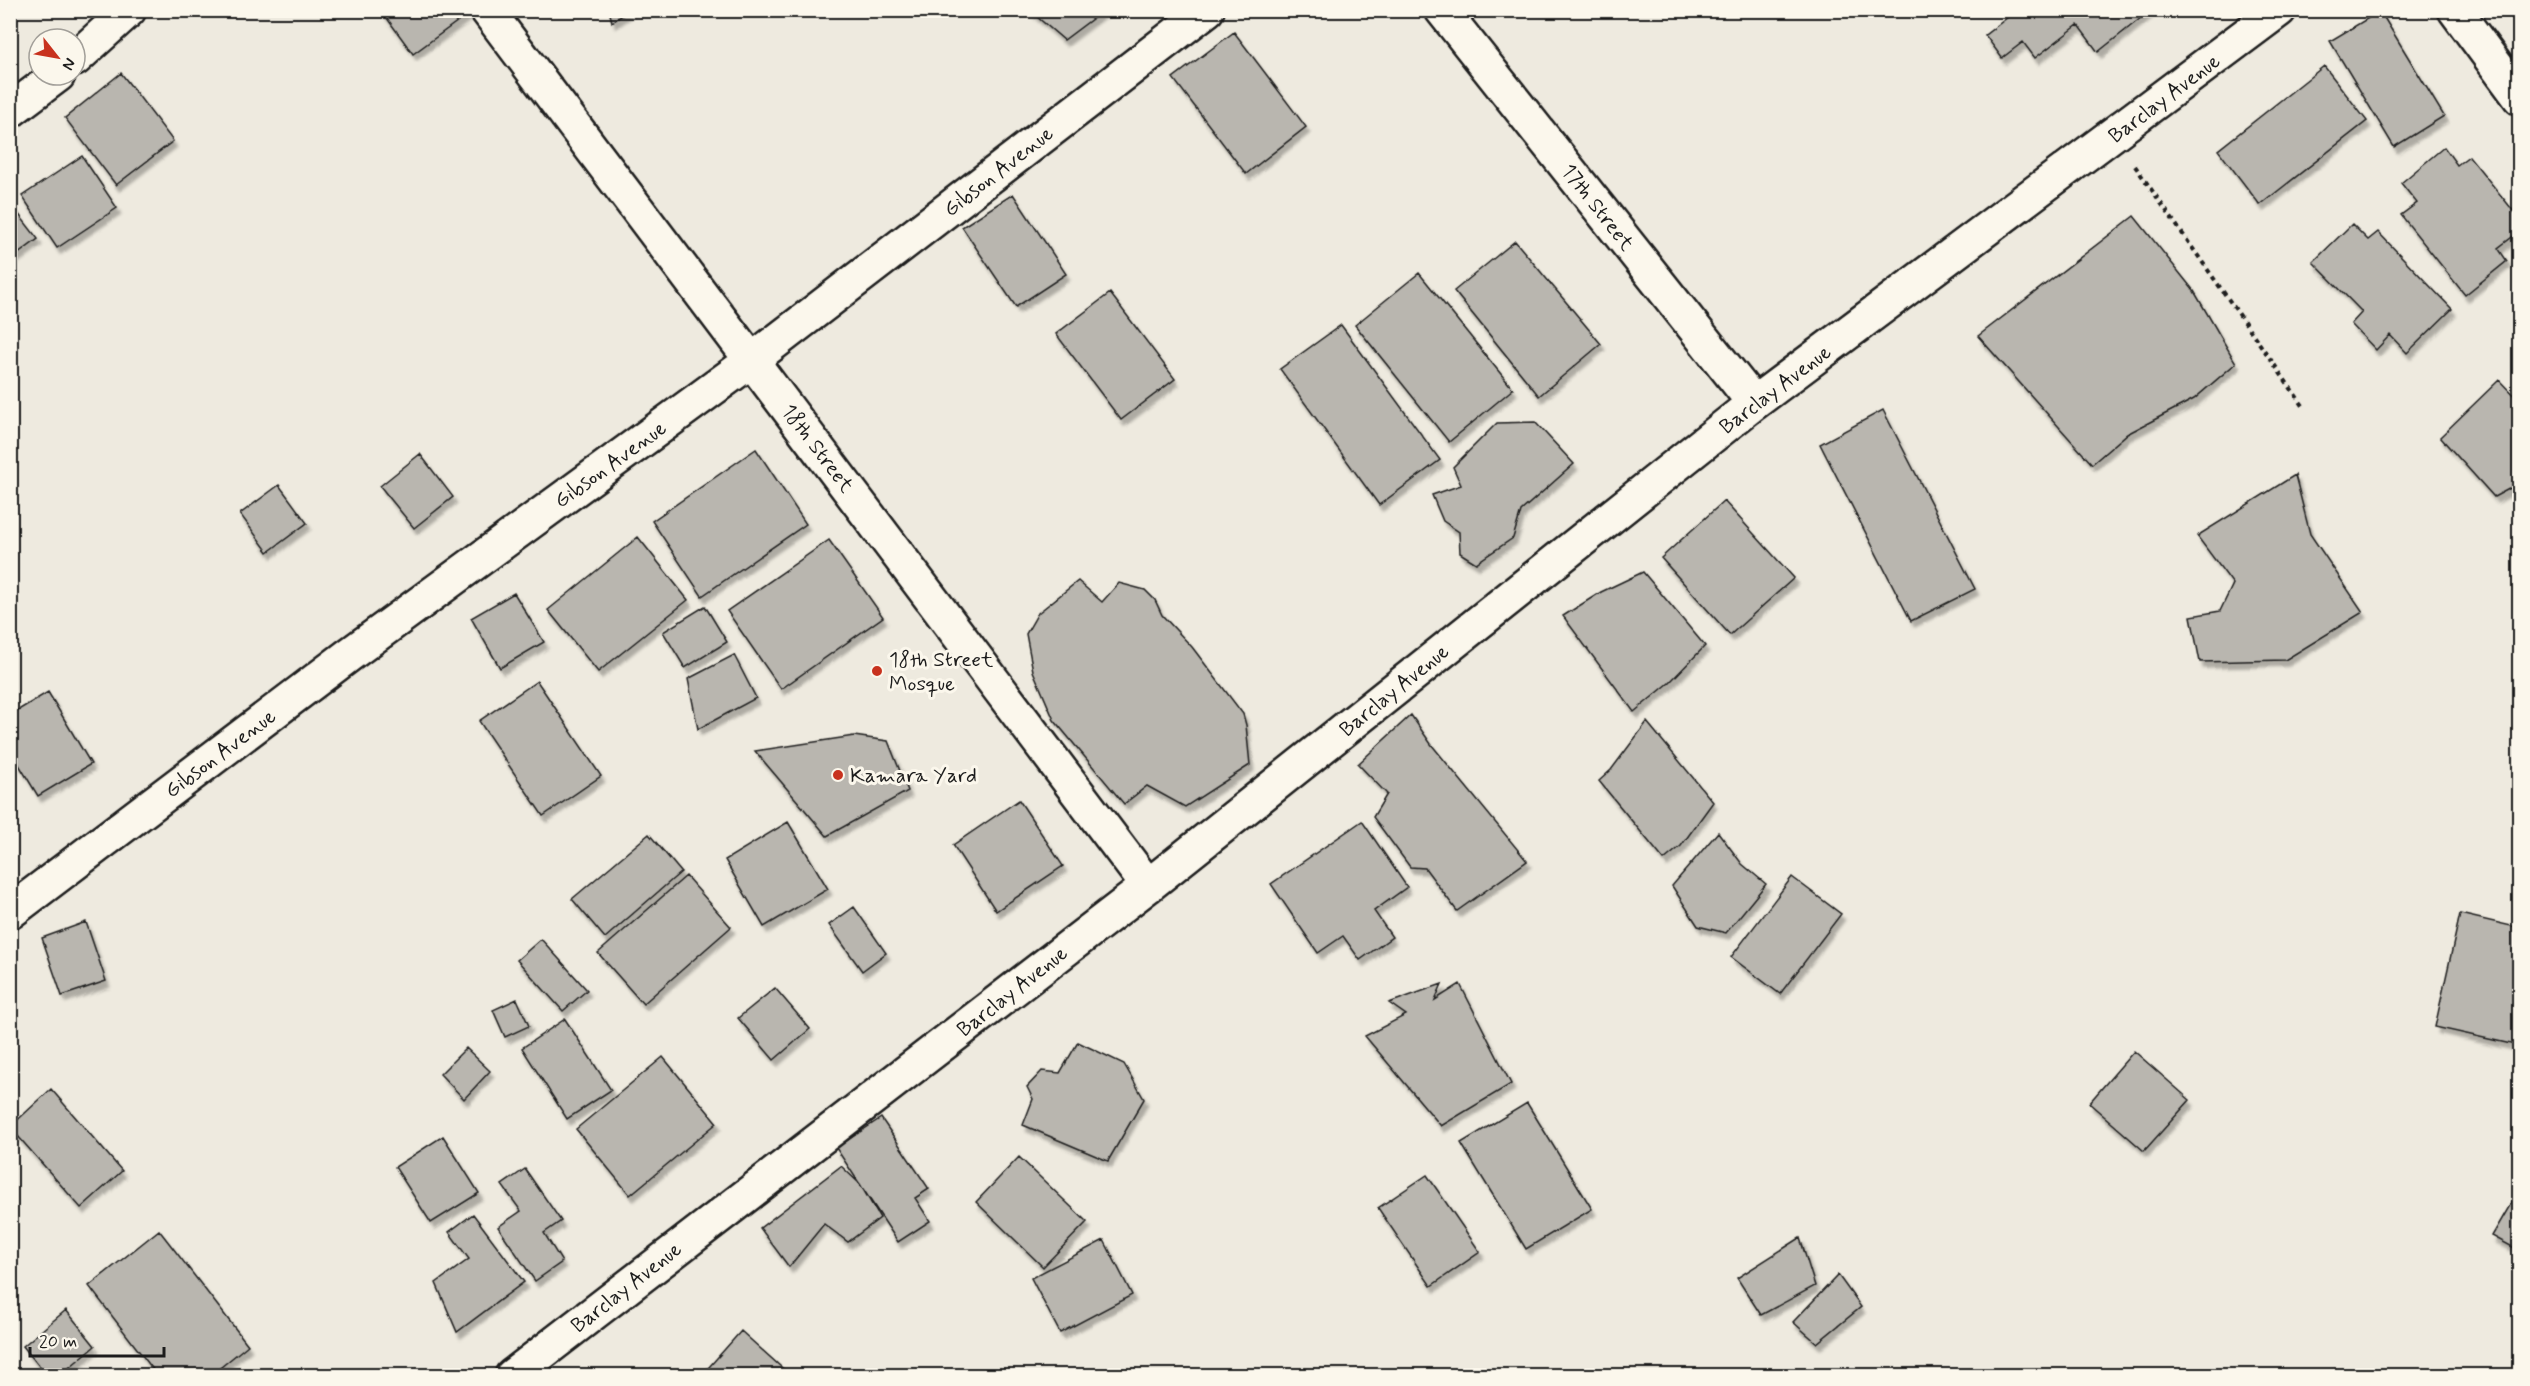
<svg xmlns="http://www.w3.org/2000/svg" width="2530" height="1386" font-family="Mynerve,sans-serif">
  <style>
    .building { fill: #b9b6af; stroke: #1c1c1c; stroke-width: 1.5; filter: url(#shadow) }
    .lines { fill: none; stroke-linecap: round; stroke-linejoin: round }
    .minor-casing { stroke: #1c1c1c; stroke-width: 38 }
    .path { stroke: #1c1c1c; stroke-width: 4; stroke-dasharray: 4.5 4.5; stroke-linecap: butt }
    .minor { stroke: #fbf7ec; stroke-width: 33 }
    .poi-dot { fill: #c8321e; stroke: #fbf7ec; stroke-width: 2 }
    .labels { text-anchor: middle; stroke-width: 6; stroke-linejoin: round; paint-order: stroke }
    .street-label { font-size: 21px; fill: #1c1c1c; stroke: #fbf7ec }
    .poi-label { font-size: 21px; fill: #1c1c1c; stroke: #fbf7ec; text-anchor: start }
  </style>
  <defs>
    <filter id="shadow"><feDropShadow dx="3.5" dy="6" stdDeviation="1.5" flood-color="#0004"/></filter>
  </defs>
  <rect width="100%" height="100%" fill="#eeeadf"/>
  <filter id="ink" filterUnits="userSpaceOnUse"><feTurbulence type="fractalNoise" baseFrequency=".0167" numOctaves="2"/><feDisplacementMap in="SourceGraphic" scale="12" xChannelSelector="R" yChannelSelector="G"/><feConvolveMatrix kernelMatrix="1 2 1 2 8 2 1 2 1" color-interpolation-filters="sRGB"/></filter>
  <g filter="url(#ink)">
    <!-- building -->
    <path class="building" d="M381,10H473L413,54Z
      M609,10H630L612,22Z
      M1029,10H1104L1064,40Z
      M2017,10H2151L2098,52L2078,25L2035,58L2023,42L2002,58L1985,35Z
      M2380,11L2444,116L2394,147L2330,41Z
      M1234,32L1306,127L1246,174L1173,78Z
      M2324,66L2367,121L2260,205L2218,150Z
      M121,73L173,141L116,185L65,118Z
      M2444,147L2457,165L2469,156L2520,219V231L2498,248L2507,261L2465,295L2401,215L2417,203L2401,183Z
      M82,156L117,208L57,248L22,196Z
      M1013,194L1066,274L1016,307L962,227Z
      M10,203L38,239L10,260Z
      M2134,216L2194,291L2236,363L2194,399L2127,434L2092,464L1978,336Z
      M2352,224L2368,240L2378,232L2452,309L2407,353L2390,335L2376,350L2351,324L2362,312L2313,262Z
      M1515,241L1601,344L1539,396L1454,291Z
      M1419,273L1513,389L1449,442L1355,325Z
      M1110,293L1175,379L1121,420L1056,334Z
      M1341,325L1440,460L1379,505L1280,369Z
      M2499,380L2520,402V483L2494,497L2440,437Z
      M1883,410L1975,589L1911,621L1820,444Z
      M1535,422L1574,464L1521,511L1513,538L1476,563L1460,553L1459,532L1443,521L1432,495L1461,485L1453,467L1497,423Z
      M756,449L806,524L702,596L652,521Z
      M420,454L453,497L414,528L380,486Z
      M2295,475L2310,534L2363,612L2285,660L2200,662L2191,616L2220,611L2233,584L2197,536Z
      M279,485L307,523L268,552L240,514Z
      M1724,501L1794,578L1730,635L1661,558Z
      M638,537L688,600L598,672L548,610Z
      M829,540L883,617L781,689L727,611Z
      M1643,572L1705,646L1669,683L1634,712L1563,616L1601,592Z
      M1078,581L1102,602L1119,583L1145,590L1155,600L1162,615L1192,647L1243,714L1246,725L1250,765L1185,807L1147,786L1124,804L1054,720L1033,671L1026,634L1038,613Z
      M514,593L544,642L500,668L471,618Z
      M705,606L727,642L685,668L663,632Z
      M734,655L756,698L698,729L688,679Z
      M537,681L601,776L543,816L479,721Z
      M48,692L91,764L38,796L10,750V715Z
      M1411,715L1431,744L1527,861L1457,911L1425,868L1410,867L1373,817L1387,794L1358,764Z
      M1647,722L1713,802L1681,846L1664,860L1599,781L1611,770Z
      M854,736L888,741L908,791L827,836L755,751Z
      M1019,800L1063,866L996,911L953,845Z
      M1362,821L1407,887L1374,911L1392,937L1360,960L1343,936L1318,953L1271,884Z
      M788,822L828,889L764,927L725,860Z
      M1718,832L1742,864L1766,884L1726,933L1698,926L1672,886Z
      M649,834L681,872L605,938L572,899Z
      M686,876L731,927L643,1004L598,953Z
      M1792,877L1841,914L1780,994L1731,957Z
      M854,907L886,953L862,971L829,925Z
      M2460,914L2520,928V1046L2435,1027Z
      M86,922L106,981L62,996L42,938Z
      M541,939L587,990L563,1011L517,960Z
      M1442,984L1435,1000L1460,984L1511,1084L1441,1126L1365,1036L1406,1015L1389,1003Z
      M775,988L810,1029L774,1060L738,1018Z
      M517,999L529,1026L505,1037L493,1010Z
      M565,1019L611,1090L567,1119L522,1048Z
      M1078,1042L1124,1064L1144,1099L1108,1161L1023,1125L1033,1099L1027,1087L1042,1071L1060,1073Z
      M466,1048L490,1071L464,1099L440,1074Z
      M2134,1051L2190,1100L2144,1151L2089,1103Z
      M663,1057L717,1123L630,1195L576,1129Z
      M51,1089L122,1171L81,1208L10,1127Z
      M1527,1103L1592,1209L1526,1249L1461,1143Z
      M881,1118L929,1189L915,1198L930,1221L898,1242L836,1148Z
      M443,1136L479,1193L431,1223L395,1167Z
      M1019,1157L1087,1222L1043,1267L976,1202Z
      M841,1166L860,1184L880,1218L848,1242L824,1224L789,1267L760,1228Z
      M525,1169L561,1221L544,1233L562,1262L535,1281L498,1227L521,1211L502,1185Z
      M1427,1175L1480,1252L1431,1286L1378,1208Z
      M2520,1188V1251L2492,1236Z
      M473,1214L524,1282L457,1332L436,1283L469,1259L449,1232Z
      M159,1230L248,1345L210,1376H158L89,1286Z
      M1800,1238L1815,1286L1761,1315L1737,1278Z
      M1104,1240L1132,1295L1060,1333L1031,1278Z
      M1838,1275L1861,1307L1817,1343L1793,1322Z
      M66,1310L95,1346L59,1376H47L23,1346Z
      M741,1331L791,1376H701Z"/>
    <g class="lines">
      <defs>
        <path id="minor" d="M487,10L1148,886
          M1442,10L1754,403
          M2455,10L2520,98
          M75,59L129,10
          M10,111L58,75
          M10,912L349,655L752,360L1207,10
          M512,1376L1148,886L1754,403L2279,10"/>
      </defs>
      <!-- minor casing -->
      <use href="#minor" class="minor-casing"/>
      <!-- path -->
      <path class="path" d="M2135,166L2304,407"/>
      <!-- minor -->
      <use href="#minor" class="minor"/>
    </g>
  </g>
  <!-- markers -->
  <g class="poi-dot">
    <circle cx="877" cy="671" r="6"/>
    <circle cx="838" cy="775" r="6"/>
  </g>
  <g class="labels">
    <!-- street labels -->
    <g class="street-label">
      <text transform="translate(2164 98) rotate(-37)" y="7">Barclay Avenue</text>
      <text transform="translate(998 171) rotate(-38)" y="7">Gibson Avenue</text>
      <text transform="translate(1598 207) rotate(52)" y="7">17th Street</text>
      <text transform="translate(1775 389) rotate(-37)" y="7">Barclay Avenue</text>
      <text transform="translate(818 448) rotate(53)" y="7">18th Street</text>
      <text transform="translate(610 464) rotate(-36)" y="7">Gibson Avenue</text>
      <text transform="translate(1394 690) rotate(-39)" y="7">Barclay Avenue</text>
      <text transform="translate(220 753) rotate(-37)" y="7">Gibson Avenue</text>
      <text transform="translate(1012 991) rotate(-38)" y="7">Barclay Avenue</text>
      <text transform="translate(626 1287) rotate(-38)" y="7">Barclay Avenue</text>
    </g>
    <!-- poi labels -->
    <g class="poi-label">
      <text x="889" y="666">18th Street<tspan x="889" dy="24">Mosque</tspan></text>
      <text x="850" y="782">Kamara Yard</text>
    </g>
  </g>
  <!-- margin -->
  <rect width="2530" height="1386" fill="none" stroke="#fbf7ec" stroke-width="36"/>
  <rect x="18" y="18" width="2494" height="1350" fill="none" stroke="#1c1c1c" stroke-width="2" filter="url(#ink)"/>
  <!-- north arrow -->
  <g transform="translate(57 57) rotate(121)"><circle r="28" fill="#fbf7ec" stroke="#a29f99" stroke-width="1.5"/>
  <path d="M0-4.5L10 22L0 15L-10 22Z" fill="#c8321e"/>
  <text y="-9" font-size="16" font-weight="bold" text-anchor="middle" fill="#1c1c1c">N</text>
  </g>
  <!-- scale -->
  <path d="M30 1347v9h134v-9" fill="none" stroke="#1c1c1c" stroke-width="3"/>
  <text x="39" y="1347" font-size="18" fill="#1c1c1c" stroke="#fbf7ec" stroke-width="4.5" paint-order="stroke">20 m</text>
</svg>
